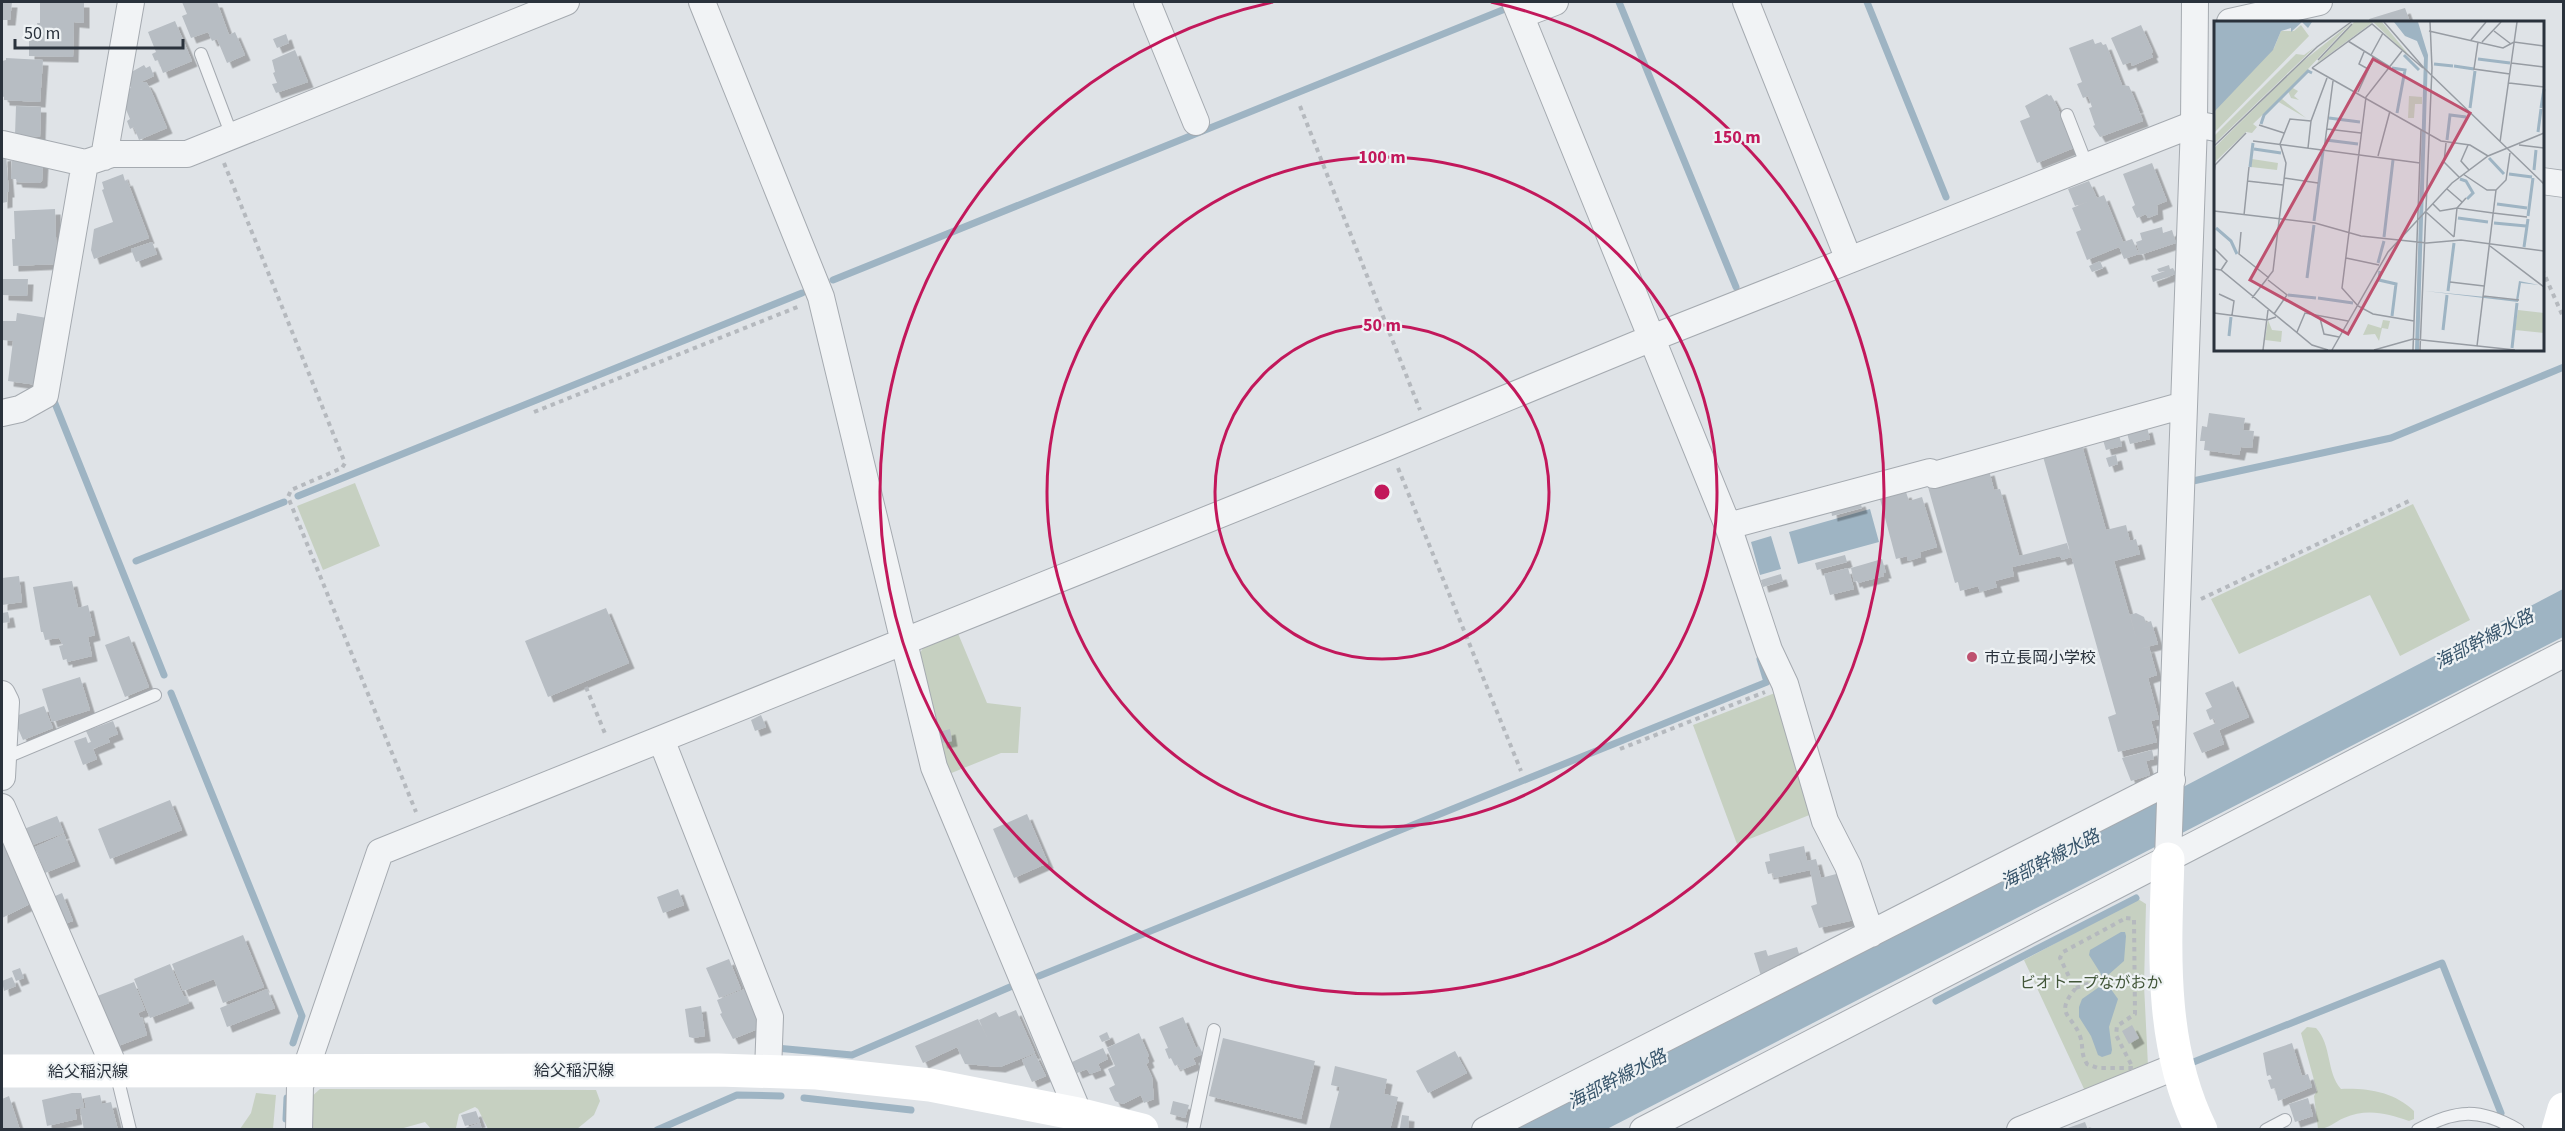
<svg xmlns="http://www.w3.org/2000/svg" width="2565" height="1131" font-family="'Source Sans 3','Noto Sans JP',sans-serif">
  <style>
    .green { fill: #c6d0c1 }
    .water { fill: #9eb4c3 }
    .lines { fill: none; stroke-linecap: round; stroke-linejoin: round }
    .stream { stroke: #9eb4c3; stroke-width: 7 }
    .building { fill: #b7bdc3; filter: url(#shadow) }
    .lane-casing { stroke: #a5aab0; stroke-width: 14 }
    .street-casing { stroke: #a5aab0; stroke-width: 28 }
    .path { stroke: #b5b9be; stroke-width: 4; stroke-dasharray: 4.5 4.5; stroke-linecap: butt }
    .lane { stroke: #f1f3f5; stroke-width: 12 }
    .street { stroke: #f1f3f5; stroke-width: 26 }
    .secondary { stroke: #fff; stroke-width: 33 }
    .ring { fill: none; stroke: #c2185b; stroke-width: 3 }
    .poi-dot { fill: #be516f; stroke: #eef2f4; stroke-width: 2 }
    .labels { text-anchor: middle; stroke-width: 4.5; stroke-linejoin: round; paint-order: stroke }
    .poi-label { font-size: 16px; fill: #2a323c; stroke: #eef2f4; text-anchor: start }
    .park-label { font-size: 16px; fill: #425639; stroke: #eef2f4 }
    .street-label { font-size: 16px; fill: #2a323c; stroke: #eef2f4 }
    .water-label { font-size: 18px; font-style: italic; fill: #38556b; stroke: #eef2f4 }
    .inset-river { fill: none; stroke: #9eb4c3; stroke-width: 3 }
    .inset-road { fill: none; stroke: #979ca3; stroke-width: 1.5 }
    .view { fill: #be516f; fill-opacity: 0.15; stroke: #be516f; stroke-width: 3 }
    .inset-edge { fill: none; stroke: #2a323c; stroke-width: 3 }
    .centre { fill: #c2185b; stroke: #eef2f4; stroke-width: 3 }
    .ring-label { font-size: 18px; text-anchor: middle; font-weight: bold; fill: #c2185b; stroke: #eef2f4; stroke-width: 4.5; stroke-linejoin: round; paint-order: stroke }
  </style>
  <defs>
    <filter id="shadow"><feDropShadow dx="5.5" dy="5.5" stdDeviation="0" flood-color="#0004"/></filter>
  </defs>
  <rect width="100%" height="100%" fill="#dfe3e7"/>
  <!-- green -->
  <path class="green" d="M355,483L380,546L323,570L297,506Z
    M2413,504L2470,620L2400,656L2370,595L2239,654L2211,599Z
    M957,631L987,703L1021,707L1018,753H1001L949,774L920,653L925,645Z
    M1780,691L1817,812L1737,844L1693,725Z
    M2138,899L2146,904L2144,985L2148,1066L2085,1091L2024,960Z
    M2307,1027L2316,1028C2332,1045 2326,1072 2341,1089C2368,1088 2394,1092 2414,1111V1119L2409,1121C2387,1113 2366,1108 2344,1118C2334,1122 2329,1129 2318,1129L2314,1096L2317,1091L2301,1033Z
    M320,1089L596,1090L600,1101L594,1115L577,1129H488L478,1109L475,1107L459,1114L456,1128L431,1129L425,1122L400,1129L308,1130L309,1099Z
    M256,1093L276,1095L273,1129H240L251,1113Z"/>
  <!-- water -->
  <path class="water" d="M1870,509L1879,542L1798,564L1789,532Z
    M1771,536L1781,569L1760,575L1751,542Z
    M2563,589V637L1607,1129L1510,1130L2185,786Z
    M2121,932H2125L2126,936L2124,961L2107,976L2108,985L2118,999L2109,1027L2112,1050L2111,1054L2102,1057L2098,1055L2091,1036L2079,1017V1007L2082,999L2102,985L2101,974L2089,955L2090,950Z"/>
  <g class="lines">
    <!-- stream -->
    <path class="stream" d="M1619,2L1736,287
      M1867,2L1946,197
      M833,280L1505,9
      M54,401L164,675
      M2193,481L2391,438L2564,367
      M298,496L802,293
      M136,561L284,502
      M171,693L302,1016L293,1043
      M1039,976L1767,682L1760,659
      M1936,1001L2136,898
      M776,1048L852,1055L1010,987
      M2191,1063L2442,963L2501,1113
      M804,1098L911,1110
      M286,1119L287,1098
      M657,1130L737,1095L781,1096"/>
  </g>
  <!-- building -->
  <path class="building" d="M2,2H12L10,20H2Z
    M40,2H84V23L74,22L73,57L29,56V39L40,40L37,23H40Z
    M182,2H217L229,35L235,32L245,55L227,63L217,39L212,41L208,32L191,38L182,16L187,14Z
    M2405,8L2410,22H2370L2369,19Z
    M175,21L192,61L163,73L158,60L155,61L152,54L156,52L148,32Z
    M2141,25L2153,52L2151,53L2153,57L2132,66L2131,62L2123,65L2111,38Z
    M286,34L289,43L277,48L273,39Z
    M2093,39L2095,44L2101,42L2103,45L2106,44L2122,85L2129,86L2138,107L2131,111L2138,108L2143,121L2100,137L2093,126L2095,125L2089,108L2092,107L2088,96L2083,98L2077,84L2082,82L2069,48Z
    M295,50L308,82L276,93L272,84L277,83L273,73L275,72L272,60Z
    M6,58L43,60L40,102L4,100V97L2,96V61L6,60Z
    M144,65L146,68L150,66L154,76L141,82H146L150,88L167,128L139,140L134,127L130,129L127,121L130,119L122,100L128,97L125,90L131,88L126,75Z
    M2047,94L2049,96L2051,95L2057,106L2074,148L2037,163L2020,121L2030,117L2025,106Z
    M16,106L41,107L40,137L15,135Z
    M6,155L9,192H7V202L2,203V156Z
    M12,161L43,162L42,181L39,183L17,182L16,179H11Z
    M2152,163L2167,201L2157,205L2158,214L2148,218L2146,214L2137,218L2132,207L2135,205L2123,174Z
    M123,174L125,181L127,180L149,238L94,259L91,250L94,229L113,222L102,190L104,189L102,182Z
    M2089,181L2097,198L2104,195L2123,242L2132,239L2139,254L2124,259L2119,247L2087,260L2076,232L2081,230L2072,208L2090,201L2075,206L2068,189Z
    M55,209L57,264L13,266L12,239H15L14,211Z
    M2162,227L2163,233L2172,230L2176,243L2140,255L2136,242L2142,240L2140,233Z
    M152,242L157,254L136,262L131,249Z
    M2100,261L2103,268L2092,272L2089,266Z
    M2169,265L2170,269L2173,268L2176,274L2153,282L2151,276L2165,271L2159,272L2157,269Z
    M3,279H28L27,296L3,295Z
    M17,313L47,318L37,385L8,381L13,341L2,340V321H16Z
    M2209,413L2245,418L2243,430L2254,431L2252,448L2241,447L2239,455L2204,450L2205,441H2200L2202,426L2207,427Z
    M2147,427L2150,439L2130,444L2127,433Z
    M2119,435L2122,446L2106,450L2103,440Z
    M2081,442L2106,530L2126,525L2130,541L2136,539L2140,554L2114,561L2137,641L2130,615L2136,613L2144,617L2146,623L2151,621L2158,644L2139,649L2149,647L2157,675L2148,678L2159,719L2151,721L2157,742L2118,752L2108,717L2116,714L2042,453Z
    M2116,455L2118,464L2109,467L2106,458Z
    M1989,470L1994,490L2000,489L2019,556L2067,543L2071,557L2062,560L2060,556L2012,567L2014,576L1995,581L1997,587L1980,592L1978,586L1960,591L1958,582L1955,583L1928,487Z
    M1906,492L1909,501L1922,497L1937,547L1920,552L1921,557L1908,561L1907,556L1896,559L1880,499Z
    M1860,501L1862,508L1832,516L1831,509Z
    M1845,555L1847,562L1817,570L1815,563Z
    M1882,559L1886,573H1883L1884,576L1858,583L1857,581L1854,582L1851,568Z
    M1848,568L1854,589L1830,595L1824,574Z
    M1781,574L1783,581L1763,587L1761,580Z
    M19,576L22,602L2,605V578Z
    M72,581L78,608L88,605L95,635L88,637L92,656L67,662V659L63,660L59,646L63,645L59,638L45,640L43,632H41L33,587Z
    M606,608L629,663L548,697L525,641Z
    M8,612L10,622L2,623V613Z
    M129,636L149,687L125,697L105,645Z
    M80,677L90,710L52,722L42,689Z
    M2233,681L2249,717L2219,730L2224,744L2202,753L2193,733L2216,723L2214,718L2210,720L2206,710L2212,707L2205,693Z
    M44,706L53,728L23,740L13,717Z
    M761,715L766,727L755,731L751,720Z
    M113,721L118,734L108,738L110,742L93,749L97,759L83,765L74,741L86,737L88,743L91,742L86,731Z
    M950,729L952,741L942,743L939,732Z
    M2152,750L2154,759L2146,761L2150,775L2131,781L2122,758Z
    M170,800L182,830L110,859L98,829Z
    M1027,814L1048,863L1014,878L993,829Z
    M57,816L64,833L30,846L24,829Z
    M64,834L75,861L45,873L35,847Z
    M2,838L32,903L2,918Z
    M1804,846L1807,861L1816,859L1821,878L1840,873L1847,904H1850L1854,920L1819,928L1811,906L1817,904L1810,870L1774,878L1773,873L1768,874L1765,862L1770,861L1769,854Z
    M678,889L684,905L663,913L657,897Z
    M62,893L73,921L64,924L53,897Z
    M243,935L264,987L223,1003L214,979L183,991L172,964Z
    M1797,947L1800,957L1761,976L1754,953L1766,950L1768,956Z
    M729,959L741,989L719,998L706,968Z
    M170,964L184,997L186,996L189,1003L150,1018L134,979Z
    M20,968L24,978L16,981L12,971Z
    M12,977L16,986L4,991L2,981Z
    M134,982L145,1010L138,1013L140,1018L142,1017L147,1035L113,1048L92,998Z
    M747,988L763,1027L733,1039L720,1014L722,1013L717,1000Z
    M267,989L275,1008L227,1027L220,1008Z
    M701,1006L705,1036L693,1038L689,1037L685,1009Z
    M1016,1010L1035,1053L1000,1067L965,1064L957,1047L923,1063L915,1046L978,1019L991,1045L979,1020L996,1012L999,1017Z
    M1183,1017L1196,1048L1199,1046L1203,1054L1193,1058L1196,1064L1181,1070L1178,1064L1175,1066L1171,1058L1169,1059L1165,1049L1168,1048L1159,1027Z
    M2132,1025L2139,1038L2129,1044L2122,1031Z
    M1107,1032L1110,1039L1102,1042L1099,1036Z
    M1139,1033L1149,1056L1147,1057L1149,1062L1146,1064L1152,1077L1154,1099L1144,1103L1141,1095L1123,1104L1115,1101L1109,1088L1115,1085L1108,1069L1115,1066L1107,1048Z
    M1223,1038L1315,1061L1301,1119L1209,1096Z
    M2292,1043L2302,1076L2308,1074L2312,1087L2278,1101L2275,1088L2271,1089L2268,1080L2272,1079L2270,1075L2267,1076L2263,1053Z
    M1103,1048L1108,1059L1098,1064L1101,1070L1090,1074L1087,1069L1077,1073L1072,1062Z
    M1455,1051L1467,1073L1428,1093L1416,1071Z
    M1035,1054L1046,1076L1032,1082L1022,1060Z
    M1335,1066L1387,1079L1384,1094L1398,1097L1390,1130H1329L1340,1087L1331,1085Z
    M72,1093H81L84,1107L75,1109L77,1119L47,1126L42,1100Z
    M100,1095L102,1104L111,1102L118,1130H84L80,1109L86,1108L84,1098Z
    M9,1096L20,1130H2V1099Z
    M2308,1098L2313,1116L2295,1122L2289,1104Z
    M1173,1101L1189,1105L1185,1118L1170,1114Z
    M476,1111L480,1122L465,1126L461,1115Z
    M1402,1115L1409,1116L1408,1129L1400,1128Z
    M2085,1122L2088,1130H2065V1129Z
    M480,1123L482,1130H462V1129Z"/>
  <g class="lines">
    <defs>
      <path id="lane" d="M201,54L232,136
        M2067,115L2087,166
        M2,759L155,695
        M116,1072L130,1130
        M1193,1130L1214,1030
        M2266,1130L2285,1120
        M2418,1130C2456,1109 2480,1108 2518,1130"/>
      <path id="street" d="M702,2L821,297L934,767L1084,1126
        M1147,2L1196,122
        M1515,2L1728,526L1769,650L1785,684L1825,821L1848,866L1871,934
        M1746,2L1849,260
        M1521,15L1555,2
        M2230,22L2319,2
        M2,144L85,163L112,154H187L566,2
        M104,157L131,2
        M2542,181L2564,184
        M2,413L20,409L45,395L85,163
        M1728,526L1930,472L1934,475L2184,405
        M2,694L6,702L2,777
        M661,739L770,1017L768,1071
        M2,807L116,1071
        M2168,859L2194,124L2195,2
        M299,1130L300,1086L380,852L1390,446L1652,338L2087,166L2194,124L2216,128
        M1485,1130L2172,780
        M1643,1130L2564,654
        M2020,1130L2177,1066"/>
    </defs>
    <!-- lane casing -->
    <use href="#lane" class="lane-casing"/>
    <!-- street casing -->
    <use href="#street" class="street-casing"/>
    <!-- path -->
    <path class="path" d="M1300,106L1420,410
      M224,163L345,463L342,468L291,490L288,497L416,812
      M2542,269L2564,319
      M534,412L800,306
      M1398,468L1521,771
      M2201,599L2409,501
      M586,687L606,736
      M1620,749L1765,692
      M2126,918L2134,919L2135,1014L2117,1026L2116,1035L2133,1068H2098L2087,1064C2080,1052 2084,1048 2080,1036C2072,1014 2054,1015 2075,989L2060,958L2063,952Z
      M2076,988L2100,979L2136,983"/>
    <!-- lane -->
    <use href="#lane" class="lane"/>
    <!-- street -->
    <use href="#street" class="street"/>
    <!-- secondary -->
    <path class="secondary" d="M2168,859C2165,951 2159,1045 2201,1130
      M2,1071L718,1070L817,1073L930,1085L1078,1114L1142,1130
      M2558,1130L2564,1109"/>
  </g>
  <!-- distance rings -->
  <g class="ring">
    <circle cx="1382" cy="492" r="167"/>
    <circle cx="1382" cy="492" r="335"/>
    <path d="M1491 2A502 502 0 1 1 1273 2"/>
  </g>
  <!-- markers -->
  <circle class="poi-dot" cx="1972" cy="657" r="6"/>
  <g class="labels">
    <!-- poi labels -->
    <g class="poi-label">
      <text x="1984" y="663">市立長岡小学校</text>
    </g>
    <!-- park labels -->
    <g class="park-label">
      <text x="2091" y="988">ビオトープながおか</text>
    </g>
    <!-- street labels -->
    <g class="street-label">
      <text x="574" y="1076">給父稲沢線</text>
      <text x="88" y="1077">給父稲沢線</text>
    </g>
    <!-- water labels -->
    <g class="water-label">
      <text transform="translate(2484 639) rotate(-27)" y="6">海部幹線水路</text>
      <text transform="translate(2050 859) rotate(-27)" y="6">海部幹線水路</text>
      <text transform="translate(1617 1079) rotate(-27)" y="6">海部幹線水路</text>
    </g>
  </g>
  <!-- overview -->
  <g transform="translate(2214 21)">
    <rect width="330" height="330" fill="#dfe3e7"/>
    <path d="M135,1L102,25L0,123V115L82,33L90,34ZM140,1H168L199,39L159,1L102,43ZM137,2L94,48L98,52L94,50L77,66L84,70L80,75L85,79L77,77L74,70L68,78L92,97L63,80L39,103L43,106L38,112L32,111L0,142V127L88,41ZM87,4L95,15L0,112L2,85L60,27L67,10H80ZM195,75L208,76V83H201L200,97H194ZM38,138L64,142L63,149L37,146ZM304,289L330,292V312L301,309ZM54,299L58,309L68,310L67,321L51,319ZM169,299L176,300L174,308L168,307L165,320L161,313L149,314L154,303L167,307Z" fill="#c6d0c1"/>
    <path d="M0,1H98L94,7L88,1L77,11V7L67,10L59,29L0,91ZM180,1H204L214,34L205,329H201L210,37L203,20L191,15ZM305,260L325,264L307,262L304,281L211,270L302,279Z" fill="#9eb4c3"/>
    <path class="inset-river" d="M190,34L205,49M264,38L296,42M220,43L239,45M240,45L260,48M178,47L191,49L183,92M256,87L261,50M327,87L330,68M115,97L146,101M47,103L50,94L94,50L98,52M324,111L327,88M112,119L144,123M233,119L236,94L252,96M40,128L67,132M275,137L290,153M36,146L39,122M320,149L322,129M295,153L318,156M246,158L252,160L259,172L253,178M283,183L313,187M314,195L319,157M244,197L274,201M100,200L109,130M280,202L312,205M2,207L17,220L23,233M170,216L179,139M310,226L314,198M164,242L170,220M166,250L165,259L182,263L178,295M93,257L100,204M234,270L240,222M74,274L102,277M104,277L139,282M229,309L233,274M15,315L17,296M298,327L303,282"/>
    <path class="inset-road" d="M170,1L210,47L330,163M215,10L289,27L300,21L330,25M280,10L297,23M257,19L272,1M134,20L176,46M264,21L260,48L296,53M268,21L287,1M188,30L152,76L128,267L144,285L159,293L200,300M150,31L145,43L154,48M157,34L169,12M104,39L138,3M297,42L330,46M98,47L227,120L256,124L274,135M98,47L158,3L209,47M295,62L330,66M144,71L160,36M45,104L70,112M113,108L147,112M39,120L206,142M286,121L303,1M232,122L230,141L245,156M254,124L247,140L255,149M305,124L330,127M0,125L103,26L137,1M94,127L97,100L113,57M110,129L119,60M164,135L176,90M0,152L1,144L32,112M249,153L273,169H282M70,157L104,162M33,160L69,164M233,168L248,181M219,183L226,190L243,187L252,177M0,190L101,202L147,215L213,222L247,219L330,230M212,191L240,216M279,192L313,196M30,194L35,146M27,211L25,233L55,257M240,216L243,187L279,192M276,225L330,266M0,227L13,240L7,249M132,237L165,244M0,248L7,249L98,324L114,329M54,259L73,274L60,293M236,261L270,265M5,273L20,280L18,294M269,275L305,279M38,277L59,250L72,142L66,123L76,98L97,100M0,292L53,299L62,296M106,297L110,313L125,316M83,311L91,292L134,300M263,325L282,169L292,159L296,132M49,329L54,289M118,329L174,231L238,162L274,135L330,112M160,329L199,318L301,329M199,329L207,109M206,329L218,47L216,1"/>
    <path class="view" d="M159,38L256,92L134,313L36,259Z"/>
    <rect width="330" height="330" class="inset-edge"/>
  </g>
  <circle cx="1382" cy="492" r="9" class="centre"/>
  <g class="ring-label">
    <text x="1737" y="143">150 m</text>
    <text x="1382" y="163">100 m</text>
    <text x="1382" y="331">50 m</text>
  </g>
  <!-- border -->
  <rect width="2565" height="1131" fill="none" stroke="#2a323c" stroke-width="6"/>
  <!-- scale -->
  <path d="M15 39v9h168v-9" fill="none" stroke="#2a323c" stroke-width="3"/>
  <text x="24" y="39" font-size="18" fill="#2a323c" stroke="#eef2f4" stroke-width="4.5" paint-order="stroke">50 m</text>
</svg>
